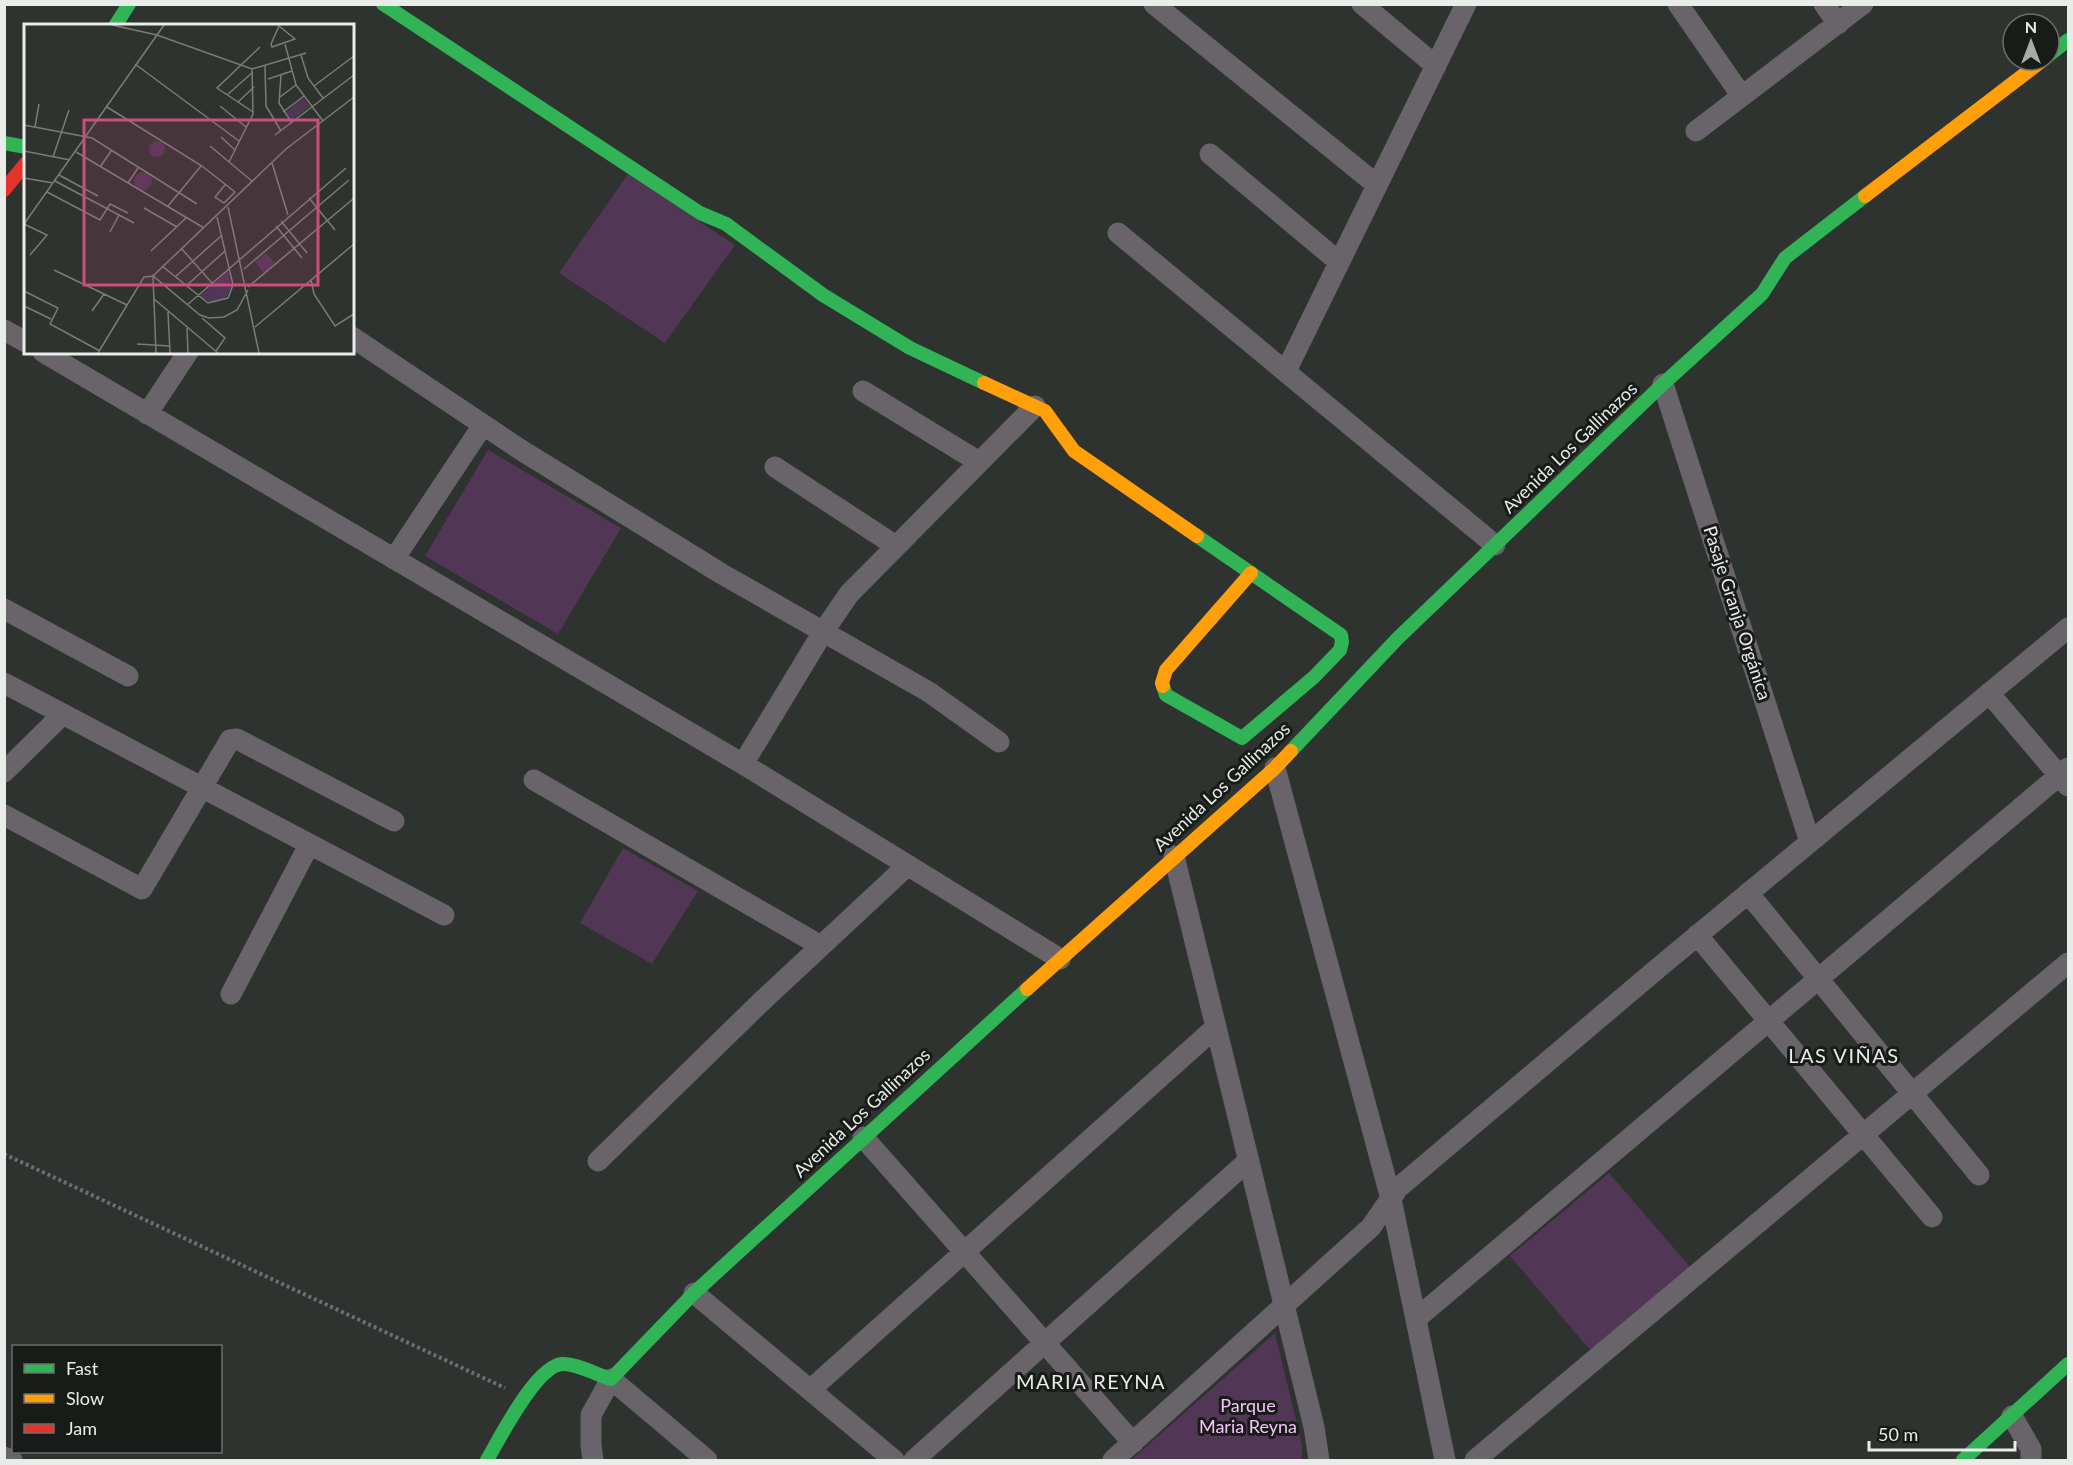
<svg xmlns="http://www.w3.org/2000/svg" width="2073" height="1465" font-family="Lato,sans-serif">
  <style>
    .green { fill: #523656 }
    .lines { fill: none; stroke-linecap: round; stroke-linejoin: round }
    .path { stroke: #706e71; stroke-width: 4; stroke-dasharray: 3 3; stroke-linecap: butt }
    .street { stroke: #69636a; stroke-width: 21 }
    .fast { stroke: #30b455; stroke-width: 14 }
    .slow { stroke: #ff9f0a; stroke-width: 14 }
    .jam { stroke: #e5322d; stroke-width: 14 }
    .labels { text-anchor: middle; stroke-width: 6; stroke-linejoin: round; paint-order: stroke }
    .street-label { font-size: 18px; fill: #e8ede9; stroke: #181b18 }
    .park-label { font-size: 18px; fill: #f5c4fb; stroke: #181b18 }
    .neighbourhood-label { font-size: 20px; letter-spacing: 1.5px; fill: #e8ede9; stroke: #181b18 }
    .inset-road { fill: none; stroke: #797d79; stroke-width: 1.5 }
    .view { fill: #cc4d7e; fill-opacity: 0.15; stroke: #cc4d7e; stroke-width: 3 }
    .inset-edge { fill: none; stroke: #e8ede9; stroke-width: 3 }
  </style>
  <rect width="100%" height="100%" fill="#2f332f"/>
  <!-- green -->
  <path class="green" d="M628,174L735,245L665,343L559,273Z
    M488,450L621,528L558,634L425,556Z
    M623,848L698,891L652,964L580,923Z
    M1609,1173L1690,1267L1591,1351L1510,1256Z
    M1275,1333L1302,1445V1460H1131Z"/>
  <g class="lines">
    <!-- path -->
    <path class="path" d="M4,1154L505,1388"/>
    <!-- street -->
    <path class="street" d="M1154,4L1377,185
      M1362,4L1436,66
      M1678,4L1741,95
      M1824,4L1838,24
      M1696,131L1863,4
      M1210,154L1339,262
      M1118,233L1495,545
      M4,330L26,342
      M352,337L521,450L722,574L929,692L999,742
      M43,352L743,764L1060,959
      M1286,371L1466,4
      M1663,384L1810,842
      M863,391L979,462
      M147,414L188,352
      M775,467L896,546
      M394,559L483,425
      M4,609L128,676
      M4,683L444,915
      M1989,693L2068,786
      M743,764L823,632L849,594L1035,406
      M1275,768L1391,1199L1445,1460
      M4,772L63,714
      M534,780L821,946
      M4,815L142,889L230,740L237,739L394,821
      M1174,856L1314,1427L1319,1460
      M1748,893L1979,1175
      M1697,935L1932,1217
      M231,994L309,845
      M863,1137L1133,1443
      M598,1161L761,1002L908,865
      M694,1293L894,1460
      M1417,1318L2068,768
      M810,1390L1216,1027
      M2012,1416L2031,1449V1460
      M4,1457L12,1460
      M593,1460L591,1445V1415L611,1379L707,1460
      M914,1460L1249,1160
      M1113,1460L1371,1227L1398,1188L1657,969L2068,628
      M1475,1460L2068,963"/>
    <!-- fast -->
    <path class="fast" d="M383,4L700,213L726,224L823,295L910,348L984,383
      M115,26L129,4
      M2049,55L2068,40
      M4,143L26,147
      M1163,686L1166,695L1242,738L1314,677L1340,650L1342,642L1341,635L1197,536
      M1291,751L1398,638L1663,384L1762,294L1785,258L1865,196
      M487,1460C500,1438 536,1366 562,1364C575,1363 598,1375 611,1379L694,1293L1027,989
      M1963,1460L2068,1364"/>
    <!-- slow -->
    <path class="slow" d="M1865,196L2043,60
      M984,383L1045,411L1074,451L1197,536
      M1163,686L1162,683L1166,670L1251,573
      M1027,989L1275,768L1291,751"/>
    <!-- jam -->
    <path class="jam" d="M4,190L26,163"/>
  </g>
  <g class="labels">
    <!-- street labels -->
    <g class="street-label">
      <text transform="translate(1570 448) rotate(-44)" y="6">Avenida Los Gallinazos</text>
      <text transform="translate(1737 613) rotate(72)" y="6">Pasaje Granja Orgánica</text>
      <text transform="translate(1222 787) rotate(-43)" y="6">Avenida Los Gallinazos</text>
      <text transform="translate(862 1113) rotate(-43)" y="6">Avenida Los Gallinazos</text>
    </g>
    <!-- park labels -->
    <g class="park-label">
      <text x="1248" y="1412">Parque<tspan x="1248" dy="21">Maria Reyna</tspan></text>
    </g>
    <!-- neighbourhood labels -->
    <g class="neighbourhood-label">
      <text x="1844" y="1063">LAS VIÑAS</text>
      <text x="1091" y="1389">MARIA REYNA</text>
    </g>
  </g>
  <!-- overview -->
  <g transform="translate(24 24)">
    <rect width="330" height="330" fill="#2f332f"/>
    <path d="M279,74L286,82L268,96L262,88ZM125 125a8 8 0 1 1 16 0a8 8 0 1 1-16 0ZM110 157a9 9 0 1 1 18 0a9 9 0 1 1-18 0ZM242,229L251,239L240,249L231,238ZM204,247L207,264L201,275L186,278L176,272Z" fill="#523656"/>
    <path class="inset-road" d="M88,1L133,11L228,45L282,29M255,2L271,15L248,23L247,20ZM261,20L272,61L299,97M277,31L284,54L299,74M111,40L215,117M241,42L242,82L257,107M257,51L255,79L268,99M244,55L268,47M290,62L330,32M203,71L229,48M256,73L272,61M214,78L230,63M196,82L222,103M83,83L178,142L211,168L200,179L191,173L201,161M229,88L193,64L236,23M259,88L280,72M0,101L68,114L173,180M11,103L15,80M251,111L330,51M197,113L211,126M186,122L229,158M0,127L46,136M52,128L180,204M29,133L45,86M205,138L229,90L228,45M248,139L264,191M76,143L87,127M35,151L74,172M0,154L29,159M31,157L110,199M104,159L114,144M23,168L76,196L86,180L104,189M285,174L311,206M144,182L177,142M204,183L235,329M120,184L153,203M257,197L283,229M0,200L140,1M0,200L23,211L6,231M252,202L278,234M86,208L95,191M157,224L188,259M127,227L162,194M138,242L184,279L204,274L209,261L193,193M220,245L325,156M30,246L103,281M151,253L197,212M287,256L290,270L311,302L330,290M162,262L201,227M224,263L329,175M0,267L34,284L26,300L76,327M130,275L194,329M163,281L322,144M0,282L27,295M68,287L80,270M144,288L146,329M178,294L201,314L192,327M231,303L330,220M163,304L164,329M113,320L146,322M74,329L120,253L129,252L262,125L330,73M132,329L129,252L176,291L185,294L200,293L213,286L224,266"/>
    <path class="view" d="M60,96H294V261H60Z"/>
    <rect width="330" height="330" class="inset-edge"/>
  </g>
  <!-- border -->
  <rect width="2073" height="1465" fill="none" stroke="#e8ede9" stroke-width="12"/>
  <!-- legend -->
  <rect x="12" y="1345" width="210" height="108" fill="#181b18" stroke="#6b6f6c" stroke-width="1.5"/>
  <rect x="24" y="1364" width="30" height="9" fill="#30b455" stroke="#6b6f6c" stroke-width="1.5"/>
  <text x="66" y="1375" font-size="18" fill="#e8ede9">Fast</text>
  <rect x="24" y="1394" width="30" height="9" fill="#ff9f0a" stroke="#6b6f6c" stroke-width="1.5"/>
  <text x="66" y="1405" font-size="18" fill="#e8ede9">Slow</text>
  <rect x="24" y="1424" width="30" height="9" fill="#e5322d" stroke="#6b6f6c" stroke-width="1.5"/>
  <text x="66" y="1435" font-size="18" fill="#e8ede9">Jam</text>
  <!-- north arrow -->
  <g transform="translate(2031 42)"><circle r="28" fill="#181b18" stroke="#6b6f6c" stroke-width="1.5"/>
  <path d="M0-4.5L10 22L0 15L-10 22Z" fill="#a7aca8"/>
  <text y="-9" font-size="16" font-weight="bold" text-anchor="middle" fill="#e8ede9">N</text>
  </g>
  <!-- scale -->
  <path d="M1869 1441v9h146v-9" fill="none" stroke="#e8ede9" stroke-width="3"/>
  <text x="1878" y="1441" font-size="18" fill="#e8ede9" stroke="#181b18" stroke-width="4.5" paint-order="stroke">50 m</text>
</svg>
